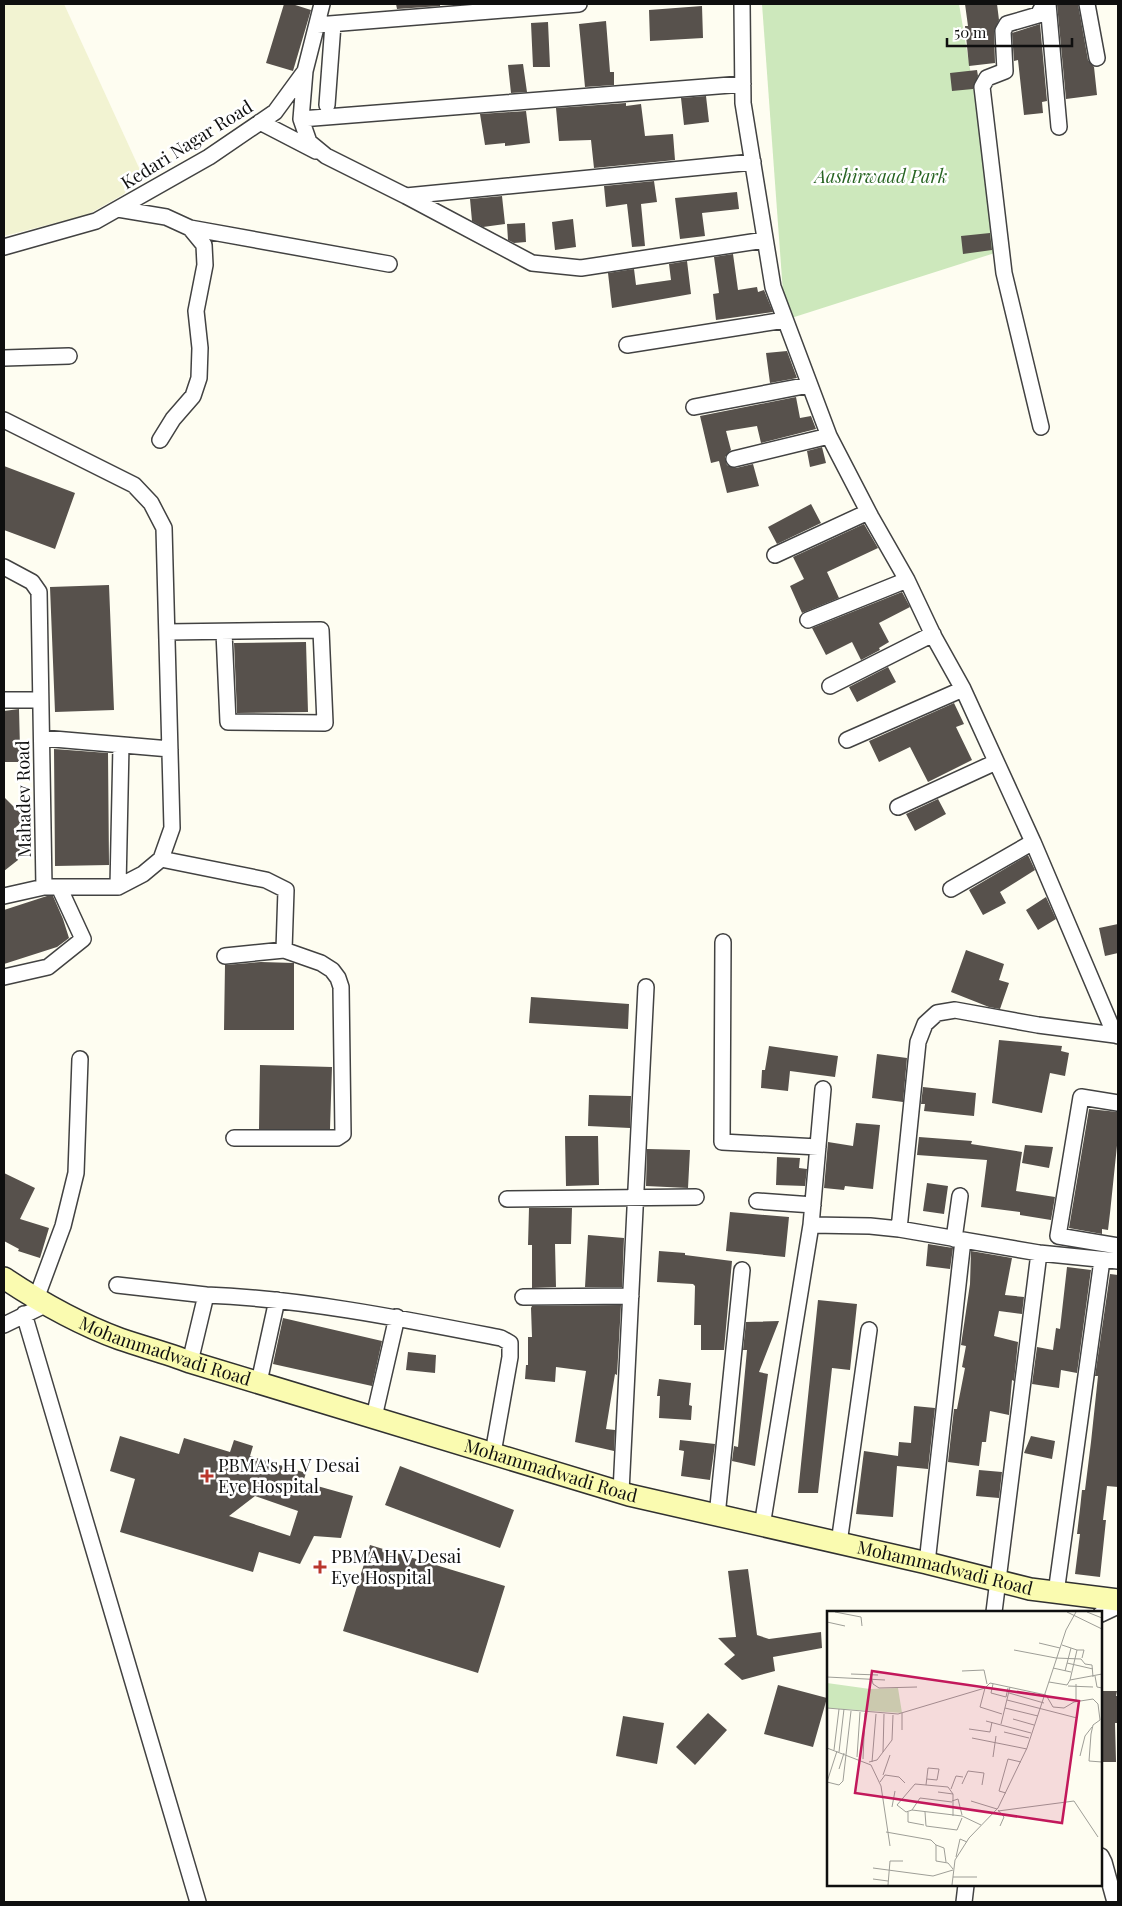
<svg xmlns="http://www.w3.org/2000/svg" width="1122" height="1906" font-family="'Playfair Display',serif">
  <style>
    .farmland { fill: #f2f3d2 }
    .green { fill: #cde8bc }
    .building { fill: #57514c; fill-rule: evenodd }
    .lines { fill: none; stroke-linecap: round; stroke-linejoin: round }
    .street-casing { stroke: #424242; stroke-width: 18 }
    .secondary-casing { stroke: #313131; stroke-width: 24 }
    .street { stroke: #fff; stroke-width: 15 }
    .secondary { stroke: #fafbb0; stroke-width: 21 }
    .poi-dot { fill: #b9372d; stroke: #fff; stroke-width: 2 }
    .labels { text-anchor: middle; stroke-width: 5; stroke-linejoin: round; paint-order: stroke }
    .street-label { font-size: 18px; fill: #0f0f0f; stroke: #fff }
    .park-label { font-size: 18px; font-style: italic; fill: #276422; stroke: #fff }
    .poi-label { font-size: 18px; fill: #0f0f0f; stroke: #fff; text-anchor: start }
    .inset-road { fill: none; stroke: #9e9e97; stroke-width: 1 }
    .view { fill: #c2185b; fill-opacity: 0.15; stroke: #c2185b; stroke-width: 2.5 }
    .inset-edge { fill: none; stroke: #0f0f0f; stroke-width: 2.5 }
  </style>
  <rect width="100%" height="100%" fill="#fefdf1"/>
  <!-- farmland -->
  <path class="farmland" d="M4,4H64L140,170L124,194L87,215L4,236Z"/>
  <!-- green -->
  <path class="green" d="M762,4H959L1001,251L785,320Z"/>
  <!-- building -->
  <path class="building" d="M284,4H292L311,10L293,71L266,63Z
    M396,4H440V6L397,9Z
    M965,4H997L999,20L994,31L995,63L969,66L965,26H968Z
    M1057,4H1078L1088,60L1094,67L1097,95L1066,99Z
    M702,6L703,38L650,41L649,10Z
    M606,21L610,72H614V85L585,87L579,24Z
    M548,22L550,67H533L531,23Z
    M1040,24L1047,101L1042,102L1043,113L1024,115L1018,60L1014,61L1012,33Z
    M523,64L527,92L511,93L508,65Z
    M977,70L978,76L973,89L952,91L950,73Z
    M706,96L709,122L684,125L681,98Z
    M626,103V106L641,104L645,136L673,134L675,160L594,168L591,140L559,141L556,108Z
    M526,111L530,143L505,146V143L485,145L480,114Z
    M654,181L657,202L641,204L645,246L632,247L627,204L606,207L604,186Z
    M737,192L739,209L702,213L705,236L680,239L675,198Z
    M502,196L505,224L483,227L472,221L470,199Z
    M573,219L576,247L555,250L552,222Z
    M525,223L526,242L514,243L508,240L507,224Z
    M990,233L992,250L963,254L961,236Z
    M733,254L738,290L757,287L758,292L764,290L773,312L716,320L713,294L719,293L714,257Z
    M687,261L691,294L612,308L608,273L634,269L636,285L671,280L669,264Z
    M787,351L797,378L770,383L766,353Z
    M796,397L800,418L811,416L816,429L761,443L757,426L726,431L731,450L725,457L727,465L736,468L753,464L759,486L727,493L719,461L711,463L700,416Z
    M822,447L826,463L810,467L807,451Z
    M4,466L75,493L55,549L4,530Z
    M811,504L821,523L777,544L768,527Z
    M864,524L878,548L827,572L839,598L802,613L790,586L804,579L793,557Z
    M109,585L114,710L55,712L50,587Z
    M902,592L910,607L879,623L889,642L879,648L880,650L861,660L852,642L826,655L812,628Z
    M306,642L308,712L237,713L234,643Z
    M888,667L896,682L857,702L849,687Z
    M954,703L964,724L956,727L972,760L928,782L910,747L879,762L869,741Z
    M19,709L20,748H27V762H4V711Z
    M54,749L108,753L109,865L55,866Z
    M4,797L26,819L16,827L21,843L18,860L4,871Z
    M938,799L946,814L915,831L906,814Z
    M1028,855L1035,870L1000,892L1006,903L983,915L969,890Z
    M47,896H53L63,919L69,938L57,947L4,964V910Z
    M1046,897L1056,919L1038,930L1026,910Z
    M1118,924V953L1105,956L1099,928Z
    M966,950L1004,964L999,980L1009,983L1000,1009L989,1007L951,992Z
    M261,962L294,963V1030H224L225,965Z
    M531,997L629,1004L628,1029L529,1023Z
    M999,1040L1062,1046L1061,1051L1069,1053L1065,1076L1050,1073L1042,1113L992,1103Z
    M769,1046L838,1056L835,1077L790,1071L788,1091L761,1088L762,1070H765Z
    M877,1054L907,1058L903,1102L872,1098Z
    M260,1065L332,1067L330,1129H259Z
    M923,1087L976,1093L974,1116L924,1111L925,1104H921Z
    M589,1095L631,1096L630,1128L588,1126Z
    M1089,1109L1118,1112V1136L1110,1213L1108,1230L1102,1229V1234L1069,1228Z
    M856,1123L880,1125L873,1189L845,1186L844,1190L824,1188L828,1142L853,1146Z
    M565,1136H598L599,1185L566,1186Z
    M919,1137L972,1141L971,1144L1022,1152L1016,1191L1055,1197L1051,1220L1020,1215V1212L981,1207L987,1160L917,1155Z
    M1025,1145L1053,1147L1049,1168L1022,1163Z
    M647,1149L690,1150L688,1188L646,1186Z
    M777,1157L800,1158L799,1168L807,1169L805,1186L776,1185Z
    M4,1173L35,1188L20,1219L49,1228L40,1258L18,1251L19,1249L4,1241Z
    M927,1183L948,1186L944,1214L923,1211Z
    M529,1208H572L571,1244H555L556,1287L532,1288V1245H528Z
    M730,1212L789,1217L785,1257L726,1251Z
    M588,1235L624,1238L622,1287H585Z
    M928,1244L953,1248L950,1269L926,1266Z
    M659,1251L685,1253V1255L732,1261L724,1350H701V1325H694L695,1286L693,1284L657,1282Z
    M971,1251L1012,1258L1005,1295L1024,1297L1022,1314L999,1311L994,1336L1018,1342L1014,1381L1012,1380L1009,1415L990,1411L986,1442H982L979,1466L948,1462L954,1409H957L965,1368L962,1367L966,1346L961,1345L970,1284Z
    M1067,1267L1091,1270L1077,1373L1061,1370L1059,1388L1032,1384L1037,1347L1053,1350L1056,1328L1060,1329Z
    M1110,1274L1118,1275V1487L1107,1486L1103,1520H1106L1100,1577L1075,1574L1080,1534H1077L1080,1509L1082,1490H1085L1091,1442L1098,1376H1095Z
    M818,1300L857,1304L850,1370L832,1368L818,1493H798Z
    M621,1305L617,1375L615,1374L606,1429L615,1430L614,1451L575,1442L586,1371L556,1367L555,1382L525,1379L526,1365H528V1337H532L531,1308L532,1306Z
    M283,1318L382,1341L372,1386L273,1364Z
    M779,1321L759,1372L768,1374L755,1466L732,1461L734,1446L738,1447L747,1350H743L746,1322Z
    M408,1352L436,1355L435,1373L406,1370Z
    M659,1379L691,1383L689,1405L692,1406L691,1420L659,1418L660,1396H657Z
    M914,1406L935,1408L928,1469L897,1466L893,1517L856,1514L864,1451L898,1456L899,1442L911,1443Z
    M120,1436L179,1454L184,1438L230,1452L234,1440L253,1446L250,1456L306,1473L303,1482L353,1496L341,1538L314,1536L300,1564L259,1552L253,1572L120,1532L135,1479L110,1471ZM255,1496L298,1511L290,1536L229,1516Z
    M1031,1436L1055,1441L1052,1459L1024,1453Z
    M680,1440L715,1444L710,1480L681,1476L684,1451L679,1450Z
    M400,1466L514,1510L500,1548L385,1505Z
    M979,1470L1002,1472L999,1498L976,1496Z
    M370,1545L505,1586L478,1673L343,1631Z
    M748,1569L757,1635L769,1639L821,1632L822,1648L773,1657L775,1671L742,1680L724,1664L735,1655L718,1638L736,1637L728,1571Z
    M778,1685L827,1698L813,1747L764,1734Z
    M1101,1691H1117L1116,1696H1118V1723H1115L1116,1762H1101Z
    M708,1713L727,1730L695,1765L676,1747Z
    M623,1716L664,1723L657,1764L616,1756Z"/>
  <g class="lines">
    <defs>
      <path id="street" d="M742,4L743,103L773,287L829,436L871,517L907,580L934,637L963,689L1033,842L1115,1035L1118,1036
        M1048,4L1059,127
        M1087,4L1097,58
        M317,25L579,4
        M305,71L301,119L309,142L326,156L406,196L532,263L581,268L765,240
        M327,105L333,24
        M301,119L743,84
        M260,122L316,151
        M406,196L753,162
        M118,209L166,217L190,228L204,245L205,265L196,311L200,348L199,378L193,396L173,419L160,440
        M190,228L389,264
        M4,247L96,221L209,157L275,112L305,71L322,4
        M627,345L785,320
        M4,358L69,356
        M694,407L809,385
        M4,420L134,485L151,503L164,528L172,828L161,859L143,874L118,887
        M1041,427L1004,273L982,87L987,78L1005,71L1003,31L1007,24L1038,15L1044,4
        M734,459L829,436
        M775,555L868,512
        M4,567L32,582L39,592L44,887
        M808,620L907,580
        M167,632L321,630L325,723L228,722L224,632
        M830,686L933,634
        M4,700H40
        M42,738L170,749
        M847,740L963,689
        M898,807L996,762
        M161,859L266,880L286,890L284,950
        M951,889L1033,842
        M4,896L44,887H118L121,745
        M723,942L722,1142L818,1147
        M225,956L284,950L321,963L332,970L338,978L341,987L343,1134L337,1138H234
        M4,977L48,967L83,939L59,887
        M1118,1103L1081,1097L1058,1236L1118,1246
        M507,1199L696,1197
        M757,1201L813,1205
        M811,1225L870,1226L899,1229L1039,1253L1118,1261
        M899,1229L918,1042L925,1024L937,1013L955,1010L1038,1025L1115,1035
        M954,1239L960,1196
        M117,1285L206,1295
        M523,1297L631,1296
        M36,1299L63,1226L76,1173L80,1059
        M24,1314L198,1902
        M4,1325L45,1305
        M190,1362L206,1295C305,1299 404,1319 501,1338L510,1343V1357L493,1453
        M259,1382L277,1300
        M374,1417L397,1317
        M621,1492L646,987
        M717,1516L742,1270
        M762,1526L811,1225L823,1089
        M839,1543L869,1330
        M927,1563L963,1240
        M1056,1593L1102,1260
        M994,1612L1039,1253
        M1101,1614L1118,1606
        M1101,1856L1104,1862L1115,1902
        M964,1902L966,1885"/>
      <g id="secondary">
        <path id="s1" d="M4,1278C40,1302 79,1324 120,1339C143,1347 167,1353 190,1362L629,1495L927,1563L1030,1589L1118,1600"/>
      </g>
    </defs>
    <!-- street casing -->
    <use href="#street" class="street-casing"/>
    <!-- secondary casing -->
    <use href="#secondary" class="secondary-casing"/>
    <!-- street -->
    <use href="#street" class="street"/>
    <!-- secondary -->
    <use href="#secondary" class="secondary"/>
  </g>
  <!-- markers -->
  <g class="poi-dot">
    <path d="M204.5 1468.5h5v5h5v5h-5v5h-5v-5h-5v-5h5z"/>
    <path d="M317.5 1559.5h5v5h5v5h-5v5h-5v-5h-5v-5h5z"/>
  </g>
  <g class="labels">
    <!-- street labels -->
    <g class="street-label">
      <text transform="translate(187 145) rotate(-32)" y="6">Kedari Nagar Road</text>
      <text transform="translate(24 799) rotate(-91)" y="6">Mahadev Road</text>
      <text dy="6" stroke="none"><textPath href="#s1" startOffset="178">Mohammadwadi Road</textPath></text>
      <text dy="6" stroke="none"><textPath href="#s1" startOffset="582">Mohammadwadi Road</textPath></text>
      <text dy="6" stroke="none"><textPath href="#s1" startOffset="988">Mohammadwadi Road</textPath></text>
    </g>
    <!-- park labels -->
    <g class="park-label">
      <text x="881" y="183">Aashirwaad Park</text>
    </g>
    <!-- poi labels -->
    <g class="poi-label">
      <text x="218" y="1472">PBMA's H V Desai<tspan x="218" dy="21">Eye Hospital</tspan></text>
      <text x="331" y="1563">PBMA H V Desai<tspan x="331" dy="21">Eye Hospital</tspan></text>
    </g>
  </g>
  <!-- overview -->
  <g transform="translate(827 1611)">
    <rect width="275" height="275" fill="#fefdf1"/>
    <path d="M0,72L43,78L71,77L75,102L0,97Z" fill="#cde8bc"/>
    <path class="inset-road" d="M8,1L34,6L35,15M240,1L275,18M260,1L275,7M0,11L18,15M212,32L233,37M235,34L250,39L243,69L275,63M187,39L229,47L254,48L258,53L265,54L266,66M250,39H257L255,47M240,52L266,58M226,57L244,61M135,60L157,59L160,73M238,60L244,37M24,63L51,64M44,64L46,73L52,77L90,76M268,65L270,76L275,77M0,66L58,69M222,71L240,74L243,69M166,73L164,82L179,86L181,77M249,73V91M241,75L266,76M158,77L153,96L175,103M182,82L217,92M180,89L250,107M0,97L71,103L158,77L163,72L219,84L226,96L237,97L247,91L266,88L271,93L273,109L266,114L264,123L262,150L275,151M178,97L211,105M75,102V119M186,108L207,114M159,110L204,122M174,113L183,76M142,118L163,121L165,111M177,121L202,127M145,127L200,138M0,137L44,154L54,175L63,235M7,139L12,98M12,141L17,98M56,141L57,103M253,145L258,125L265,116M30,146L33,101M166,146L169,125M36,148L38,102M42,151L50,149L65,129L66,104M45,151L49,103M12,158L17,142M56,164L63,144M0,171L12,174L16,170L24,100M0,171L10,140M53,171L58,164L72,166L78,172M135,173L141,160L157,162L155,174M99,174L101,157L112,158L110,169L100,168M124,178L129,165L136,166M111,181L126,183V205M179,182L172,180L181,148L194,151M125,190L131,188L135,204M144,190L170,198M125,191L93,187L85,199L135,205L154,214M65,196L68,180M85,199L79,201L70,194L88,173L121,176L126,183M171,199L177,206L173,215M171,200L247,190L271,226M81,201V211L97,214M98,201L99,215L130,219L135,207M59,221L104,229L109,234M129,246L133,228L140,231M119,251L117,237L109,234V250L121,252L126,258M46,257L106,265L126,259M126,266H150M46,268L61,270M61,274L63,250H76M125,274L128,249L142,227L171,197L200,137L239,19L249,1"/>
    <path class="view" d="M45,60L252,90L235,212L28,182Z"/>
    <rect width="275" height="275" class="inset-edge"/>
  </g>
  <!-- border -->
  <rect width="1122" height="1906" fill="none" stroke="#0f0f0f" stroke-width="10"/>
  <!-- scale -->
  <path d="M947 38v8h125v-8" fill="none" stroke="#0f0f0f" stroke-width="2.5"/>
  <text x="954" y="38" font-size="15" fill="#0f0f0f" stroke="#ffffff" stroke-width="4" paint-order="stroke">50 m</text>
</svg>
